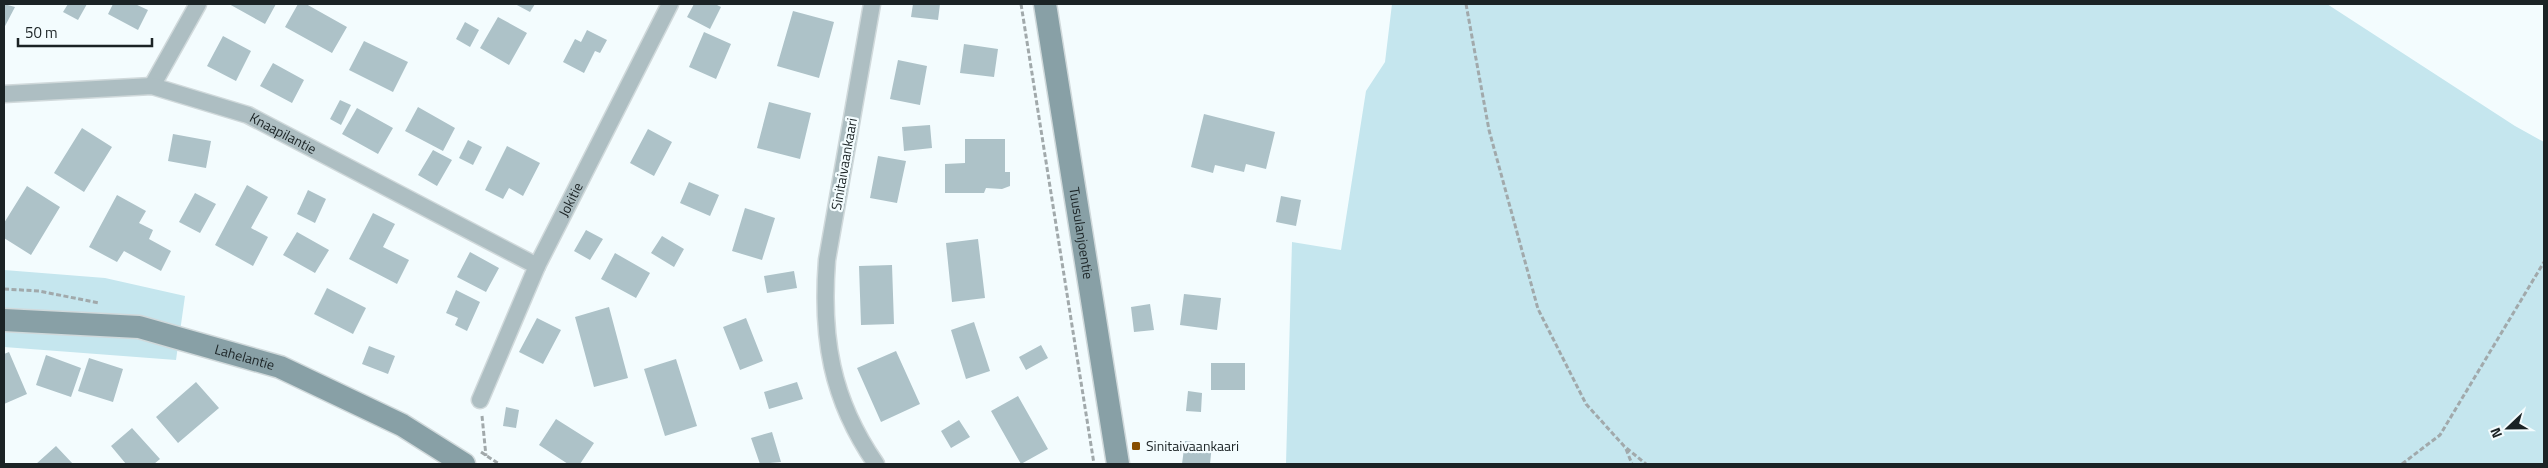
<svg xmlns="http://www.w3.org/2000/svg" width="2548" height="468" font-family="'Titillium Web',sans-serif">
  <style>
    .green { fill: #c5e6ee }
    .building { fill: #adc2c8 }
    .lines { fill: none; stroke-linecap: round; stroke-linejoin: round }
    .street-casing { stroke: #d0d9db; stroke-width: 19 }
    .secondary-casing { stroke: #d0d9db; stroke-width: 25 }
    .path { stroke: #a1a9ab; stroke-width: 3; stroke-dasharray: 5 2.5; stroke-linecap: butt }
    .street { stroke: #adbec2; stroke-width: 16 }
    .secondary { stroke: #88a0a6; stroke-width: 22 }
    .poi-dot { fill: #874e02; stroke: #f3fcfe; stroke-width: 2 }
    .labels { text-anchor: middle; stroke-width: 4.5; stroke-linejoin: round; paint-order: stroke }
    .street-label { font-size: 14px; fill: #1b2325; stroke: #f3fcfe }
    .poi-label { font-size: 14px; fill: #1b2325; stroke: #f3fcfe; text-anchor: start }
  </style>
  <rect width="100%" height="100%" fill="#f3fcfe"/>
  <!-- green -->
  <path class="green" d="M1392,4H2327L2515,126L2544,142V464H1286L1292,242L1341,250L1366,91L1385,62Z
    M4,270L105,278L185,296L176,360L4,347Z"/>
  <!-- building -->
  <path class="building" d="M4,4L15,7L4,28Z
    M68,4H87L78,20L63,12Z
    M113,4H135L148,10L138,30L108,14Z
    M229,4H276L265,24Z
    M298,4H306L347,27L332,53L285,27Z
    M515,4H535L530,12Z
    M694,4H715L721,7L710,29L687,17Z
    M913,4H940L938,20L911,17Z
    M793,11L834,22L819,78L777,66Z
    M498,17L527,33L509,65L480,48Z
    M465,22L479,30L470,47L456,39Z
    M587,30L607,40L600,53L595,51L584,73L563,62L575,39L581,42Z
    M704,32L731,44L716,79L689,67Z
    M223,36L251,51L236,81L207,66Z
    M364,41L408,62L393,92L349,70Z
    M964,44L998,49L994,77L960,73Z
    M898,60L927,66L920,105L890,99Z
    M273,63L304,80L292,103L260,86Z
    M340,100L351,105L341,125L330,119Z
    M769,102L811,113L800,159L757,148Z
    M418,107L455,128L443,151L405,131Z
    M357,108L393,128L378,154L342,134Z
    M1204,114L1275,132L1266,169L1246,164L1244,172L1215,165L1213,173L1191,167Z
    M930,125L932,148L904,151L902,127Z
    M82,128L112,147L84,192L54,173Z
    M648,129L672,142L654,176L630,163Z
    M173,134L211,141L206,168L168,161Z
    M965,139H1005V172H1010V186L1002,189L986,188L984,193H945V164L965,163Z
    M468,140L482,147L473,165L459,158Z
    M507,146L540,163L523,196L509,188L503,199L485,190Z
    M433,150L452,160L437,186L418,175Z
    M878,156L906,161L897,203L870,198Z
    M689,182L719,195L710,216L680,203Z
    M247,185L268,197L251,228L268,237L253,266L215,245Z
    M27,186L60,207L31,255L4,238V223Z
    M308,190L326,199L315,223L297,214Z
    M195,193L216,204L200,233L179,222Z
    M117,195L146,211L139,223L153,230L149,239L171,251L161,271L124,251L117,262L89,247Z
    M1281,196L1301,200L1296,226L1276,222Z
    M745,208L775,218L762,260L732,251Z
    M373,213L395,224L383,247L409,260L397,284L349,259Z
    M586,230L603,239L590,260L574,251Z
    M297,232L329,250L315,273L283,255Z
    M662,236L684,249L674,267L651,253Z
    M978,239L985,298L952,302L946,243Z
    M470,252L499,268L486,292L457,277Z
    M615,253L650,273L636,298L601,279Z
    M892,265L894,324L861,325L859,266Z
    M794,271L797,288L767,293L764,276Z
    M327,288L366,308L353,334L314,314Z
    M456,290L480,302L467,331L455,325L458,318L446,313Z
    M1184,294L1221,298L1217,330L1180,325Z
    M1150,304L1154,330L1134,332L1131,307Z
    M609,307L628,378L594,387L575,317Z
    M537,318L561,330L543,364L519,352Z
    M746,318L763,361L740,370L723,327Z
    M974,322L990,371L966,379L951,330Z
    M1041,345L1048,358L1026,370L1019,357Z
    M369,346L395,356L388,374L362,364Z
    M896,351L920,404L881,422L857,368Z
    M9,352L27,394L4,404V354Z
    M46,355L81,368L71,397L36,385Z
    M89,358L123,369L113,402L78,391Z
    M676,359L697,426L665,436L644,369Z
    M1211,363H1245V390H1211Z
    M196,382L219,408L178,443L156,417Z
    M797,382L803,399L769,409L764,392Z
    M1188,391L1202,393L1201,412L1186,411Z
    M1018,396L1048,449L1021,464L991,411Z
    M506,407L519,410L516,428L503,426Z
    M556,419L594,443L580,464H568L539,445Z
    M959,420L970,437L951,448L941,431Z
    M132,428L160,459L154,464H126L111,446Z
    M772,432L781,462L760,464L751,438Z
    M1185,441L1212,444L1210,464H1182Z
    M56,446L73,464H36Z"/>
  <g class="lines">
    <defs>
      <g id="street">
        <path d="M872,4L827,260C821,337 831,399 876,464"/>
        <path d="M152,86L198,4"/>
        <path id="s1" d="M4,94L152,86L248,115L537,266"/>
        <path id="s2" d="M480,400L537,266L670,4"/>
      </g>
      <g id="secondary">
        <path id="s3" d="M1045,4L1118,464"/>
        <path id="s4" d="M4,320L139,327L280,367L402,425L464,464"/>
      </g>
    </defs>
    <!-- street casing -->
    <use href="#street" class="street-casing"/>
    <!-- secondary casing -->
    <use href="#secondary" class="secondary-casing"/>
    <!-- path -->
    <path class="path" d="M1021,4L1094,464
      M1466,4L1489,130L1538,309L1586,404L1624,446L1646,464
      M4,289L39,291L99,303
      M482,416L486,456
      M1626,449L1632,464
      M481,452L499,464
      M2402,464L2440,435L2544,262"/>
    <!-- street -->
    <use href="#street" class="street"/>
    <!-- secondary -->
    <use href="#secondary" class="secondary"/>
  </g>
  <!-- markers -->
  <rect class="poi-dot" x="1131" y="441" width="10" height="10" rx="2.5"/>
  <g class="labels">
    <!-- street labels -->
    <g class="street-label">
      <text dy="5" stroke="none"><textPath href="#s1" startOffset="288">Knaapilantie</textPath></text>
      <text transform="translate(844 164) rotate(-80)" y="5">Sinitaivaankaari</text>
      <text dy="5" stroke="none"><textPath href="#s2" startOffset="220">Jokitie</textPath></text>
      <text dy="5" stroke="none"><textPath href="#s3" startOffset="232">Tuusulanjoentie</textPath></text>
      <text dy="5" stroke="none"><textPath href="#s4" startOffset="245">Lahelantie</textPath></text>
    </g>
    <!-- poi labels -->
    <g class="poi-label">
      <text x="1146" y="451">Sinitaivaankaari</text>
    </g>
  </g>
  <!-- border -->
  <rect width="2548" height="468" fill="none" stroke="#1b2325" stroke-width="10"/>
  <!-- north arrow -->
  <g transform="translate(2508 428) rotate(248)" stroke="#f3fcfe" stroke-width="4" paint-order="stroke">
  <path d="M0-4L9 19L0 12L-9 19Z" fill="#1b2325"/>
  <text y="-8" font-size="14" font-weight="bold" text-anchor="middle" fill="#1b2325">N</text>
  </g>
  <!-- scale -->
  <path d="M18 38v8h134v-8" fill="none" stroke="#1b2325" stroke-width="2.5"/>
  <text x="25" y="38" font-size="15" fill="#1b2325" stroke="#f3fcfe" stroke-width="4" paint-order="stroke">50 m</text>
</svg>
